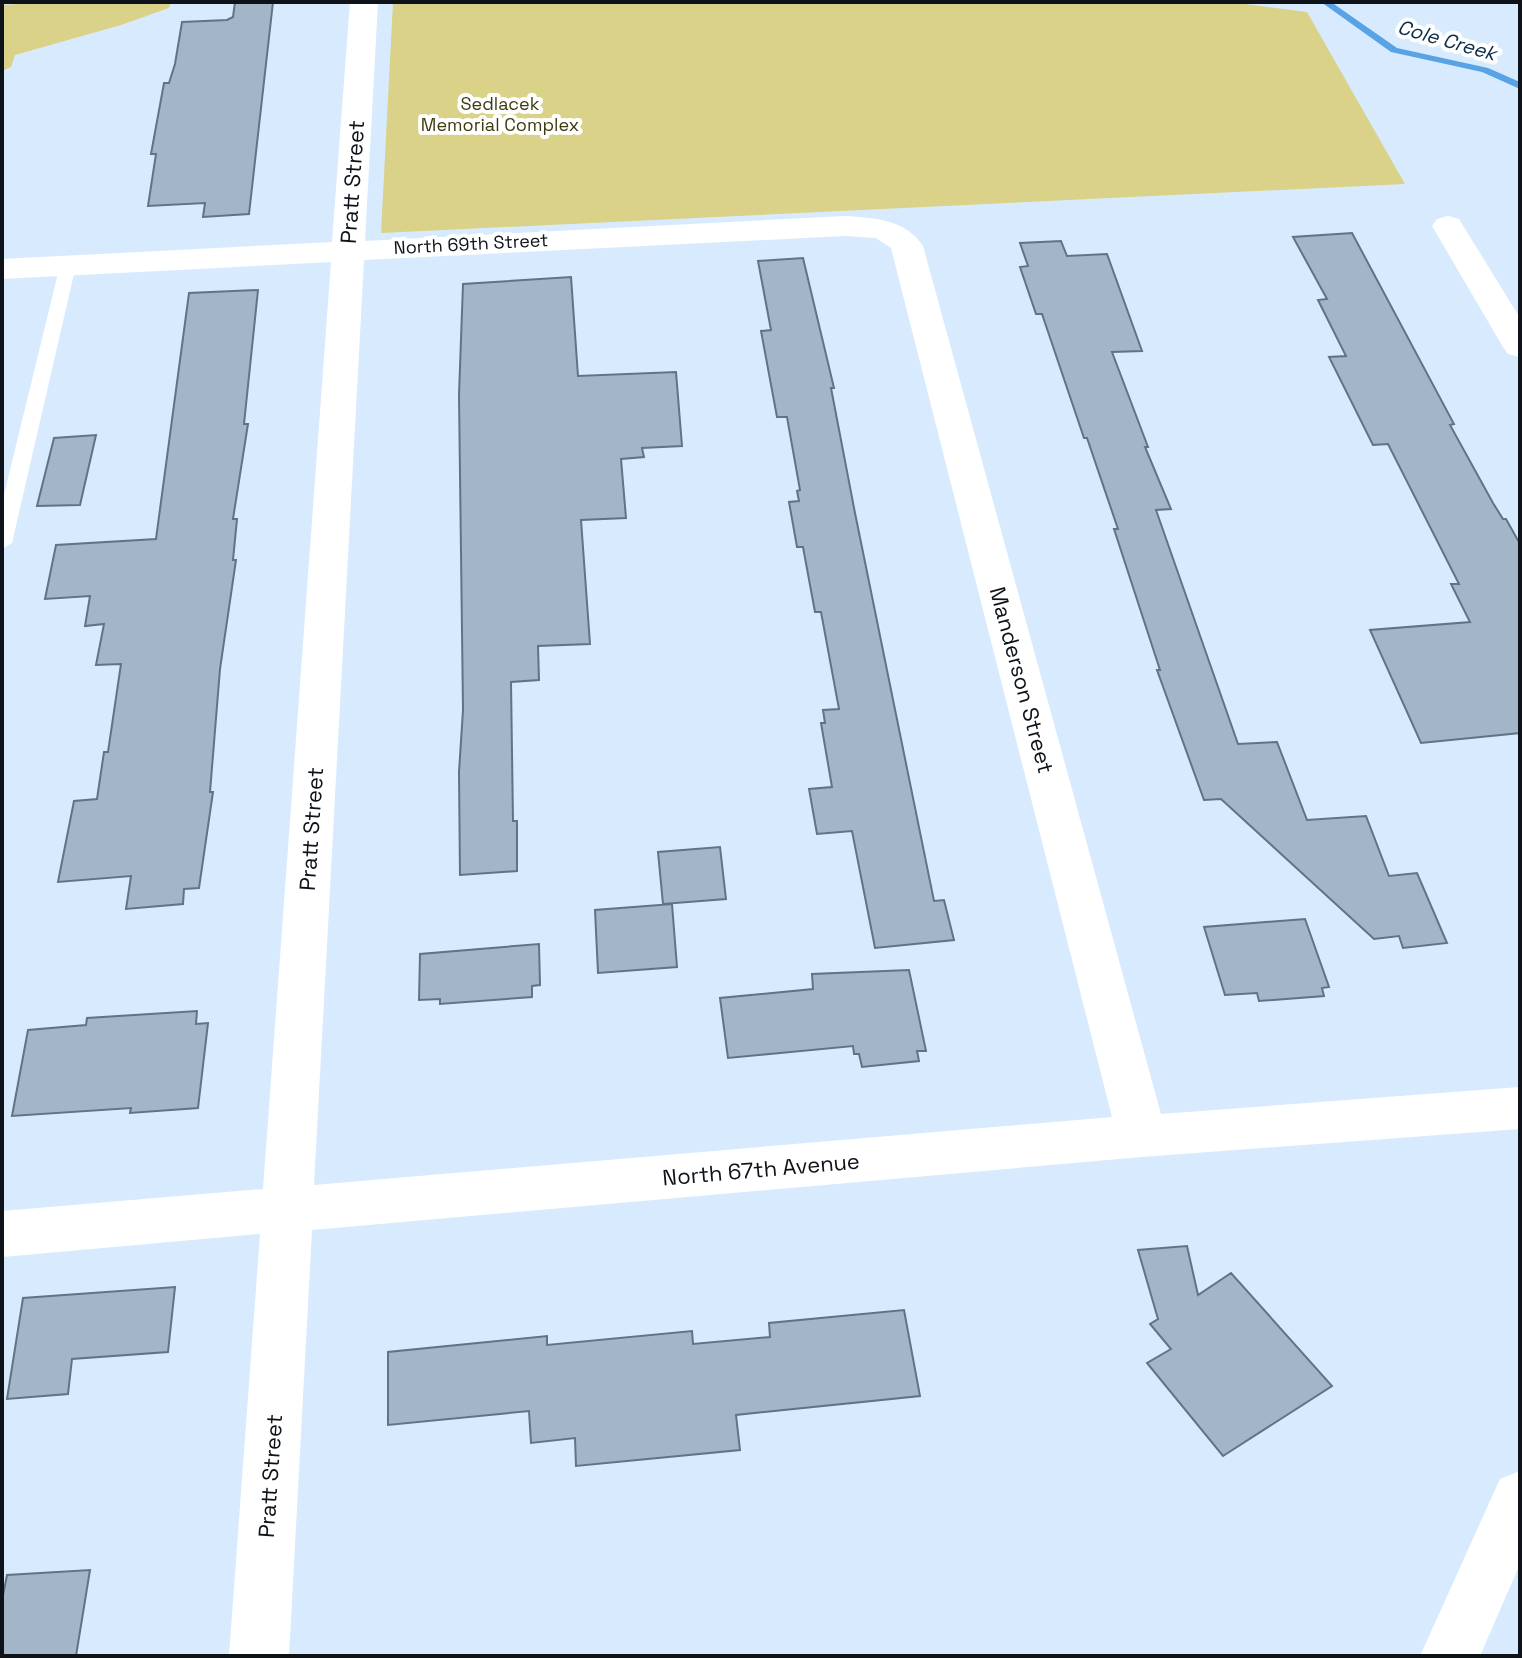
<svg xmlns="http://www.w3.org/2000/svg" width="1522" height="1658" font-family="'Space Grotesk',sans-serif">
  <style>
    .green { fill: #d9d288 }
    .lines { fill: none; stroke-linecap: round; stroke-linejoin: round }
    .stream { fill: #57a3e5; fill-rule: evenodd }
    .building { fill: #a3b6c7; stroke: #627384; stroke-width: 2 }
    .service { fill: #fff; fill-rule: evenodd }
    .minor { fill: #fff; fill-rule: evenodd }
    .primary { fill: #fff; fill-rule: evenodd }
    .labels { text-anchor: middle; stroke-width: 8; stroke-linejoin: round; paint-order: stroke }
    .far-park-label { font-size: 18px; fill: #3f3b10; stroke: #fff }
    .far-street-label { font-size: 18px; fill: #0d1319; stroke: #fff }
    .far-water-label { font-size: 20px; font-style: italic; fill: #0d2d48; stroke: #fff }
    .street-label { font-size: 22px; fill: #0d1319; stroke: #fff }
  </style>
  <rect width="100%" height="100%" fill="#d8ebfe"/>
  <!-- green -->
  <path class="green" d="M53,2H171L169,8L121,25L15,55L11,67L2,71V5Z
    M393,2H1231L1307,12L1405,184L381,233Z"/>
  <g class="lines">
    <!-- stream -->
    <path class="stream" d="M1321,2H1331L1397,48L1488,68L1520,82V89L1482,72L1391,52Z"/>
  </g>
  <!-- building -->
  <path class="building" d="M235,2H273L249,214L203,217L205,203L148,206L156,154H151L164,83H169L175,64L182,22L227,20L233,17Z
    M1352,233L1454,424L1450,425L1493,503L1503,519H1506L1520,544V733L1421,743L1370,630L1470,622L1451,584H1459L1388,444L1373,445L1329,357L1346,356L1318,300L1327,299L1293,237Z
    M1061,241L1067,256L1107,254L1142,351L1112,352L1148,447H1145L1171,509L1156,510L1238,744L1277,742L1307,820L1366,816L1389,876L1417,873L1447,943L1403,948L1399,936L1374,939L1221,799L1204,800L1157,670H1160L1114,529H1118L1087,438H1084L1042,314H1036L1020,267L1028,266L1020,243Z
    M803,258L834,388H831L855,513L934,901L944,900L954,940L875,948L852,831L817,834L809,789L832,787L821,723H825L823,710L839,709L821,612H815L803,547H797L789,502L799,501L797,491L800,490L787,417H777L761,331L771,330L758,261Z
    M571,277L578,376L676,372L682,446L642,448L644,457L621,459L626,518L581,520L590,644L538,646L539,680L511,682L513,821H517V871L460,875L459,772L463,710L459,395L463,284Z
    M258,290L244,424H248L233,519H237L233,560H236L220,669L210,792H213L199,888L184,889L183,904L126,909L131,876L58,882L74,801L97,799L104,752H108L121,664L96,665L104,624L85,626L90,596L45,599L56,545L156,539L189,293Z
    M96,435L80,505L37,506L54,438Z
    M720,847L726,899L663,904L658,852Z
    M672,904L677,967L598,973L595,910Z
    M1305,919L1329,987L1322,988L1324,996L1259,1001L1257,993L1225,995L1204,927Z
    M539,944L540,985L532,986V997L440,1004V999L419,1000L420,954Z
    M909,970L926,1051H917L919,1061L862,1067L859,1054H854L853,1046L728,1058L720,998L813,989L812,974Z
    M197,1011L196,1024L208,1023L198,1108L130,1113L131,1108L12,1116L28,1030L86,1025L87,1018Z
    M1187,1246L1198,1295L1231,1273L1332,1386L1223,1456L1147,1363L1171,1349L1150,1324L1158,1319L1138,1250Z
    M175,1287L168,1352L72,1359L68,1394L7,1399L23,1298Z
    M904,1310L920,1396L736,1415L740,1450L576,1466L575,1438L531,1443L529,1411L388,1425V1352L547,1336V1345L692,1331L693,1344L770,1337L769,1323Z
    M90,1570L76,1656H2V1600L7,1575Z"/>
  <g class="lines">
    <!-- service -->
    <path class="service" d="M68,260L76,265L12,543L2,549V503L60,265Z"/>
    <!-- minor -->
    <path class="minor" d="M350,2H378L365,241L845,216C875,218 905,219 923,246L1161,1114L1520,1087V1129L1142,1157L312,1230L289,1656H229L260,1234L2,1257V1211L263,1189L331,262L2,279V259L332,242ZM845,236L876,238L891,248L1112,1117L314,1185L364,260Z
      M1448,216L1459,219L1520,318V357L1508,354L1503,347L1432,226L1437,219Z"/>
    <!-- primary -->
    <path class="primary" d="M1520,1471V1564L1480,1656H1420L1500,1479Z"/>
  </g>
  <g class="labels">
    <!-- far-park labels -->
    <g class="far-park-label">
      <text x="500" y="110">Sedlacek<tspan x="500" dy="21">Memorial Complex</tspan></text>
    </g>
    <!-- far-street labels -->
    <g class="far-street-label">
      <text transform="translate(471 244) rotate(-3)" y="6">North 69th Street</text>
    </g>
    <!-- far-water labels -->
    <g class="far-water-label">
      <text transform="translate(1447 40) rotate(16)" y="7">Cole Creek</text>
    </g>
    <!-- street labels -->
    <g class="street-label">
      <text transform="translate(352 182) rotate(-86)" y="8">Pratt Street</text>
      <text transform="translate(1022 680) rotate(75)" y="8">Manderson Street</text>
      <text transform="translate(311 829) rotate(-86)" y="8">Pratt Street</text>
      <text transform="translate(761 1169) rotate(-5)" y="8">North 67th Avenue</text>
      <text transform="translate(270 1476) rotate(-86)" y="8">Pratt Street</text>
    </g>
  </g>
  <!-- border -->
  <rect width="1522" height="1658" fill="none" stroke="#0d1319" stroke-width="8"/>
</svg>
